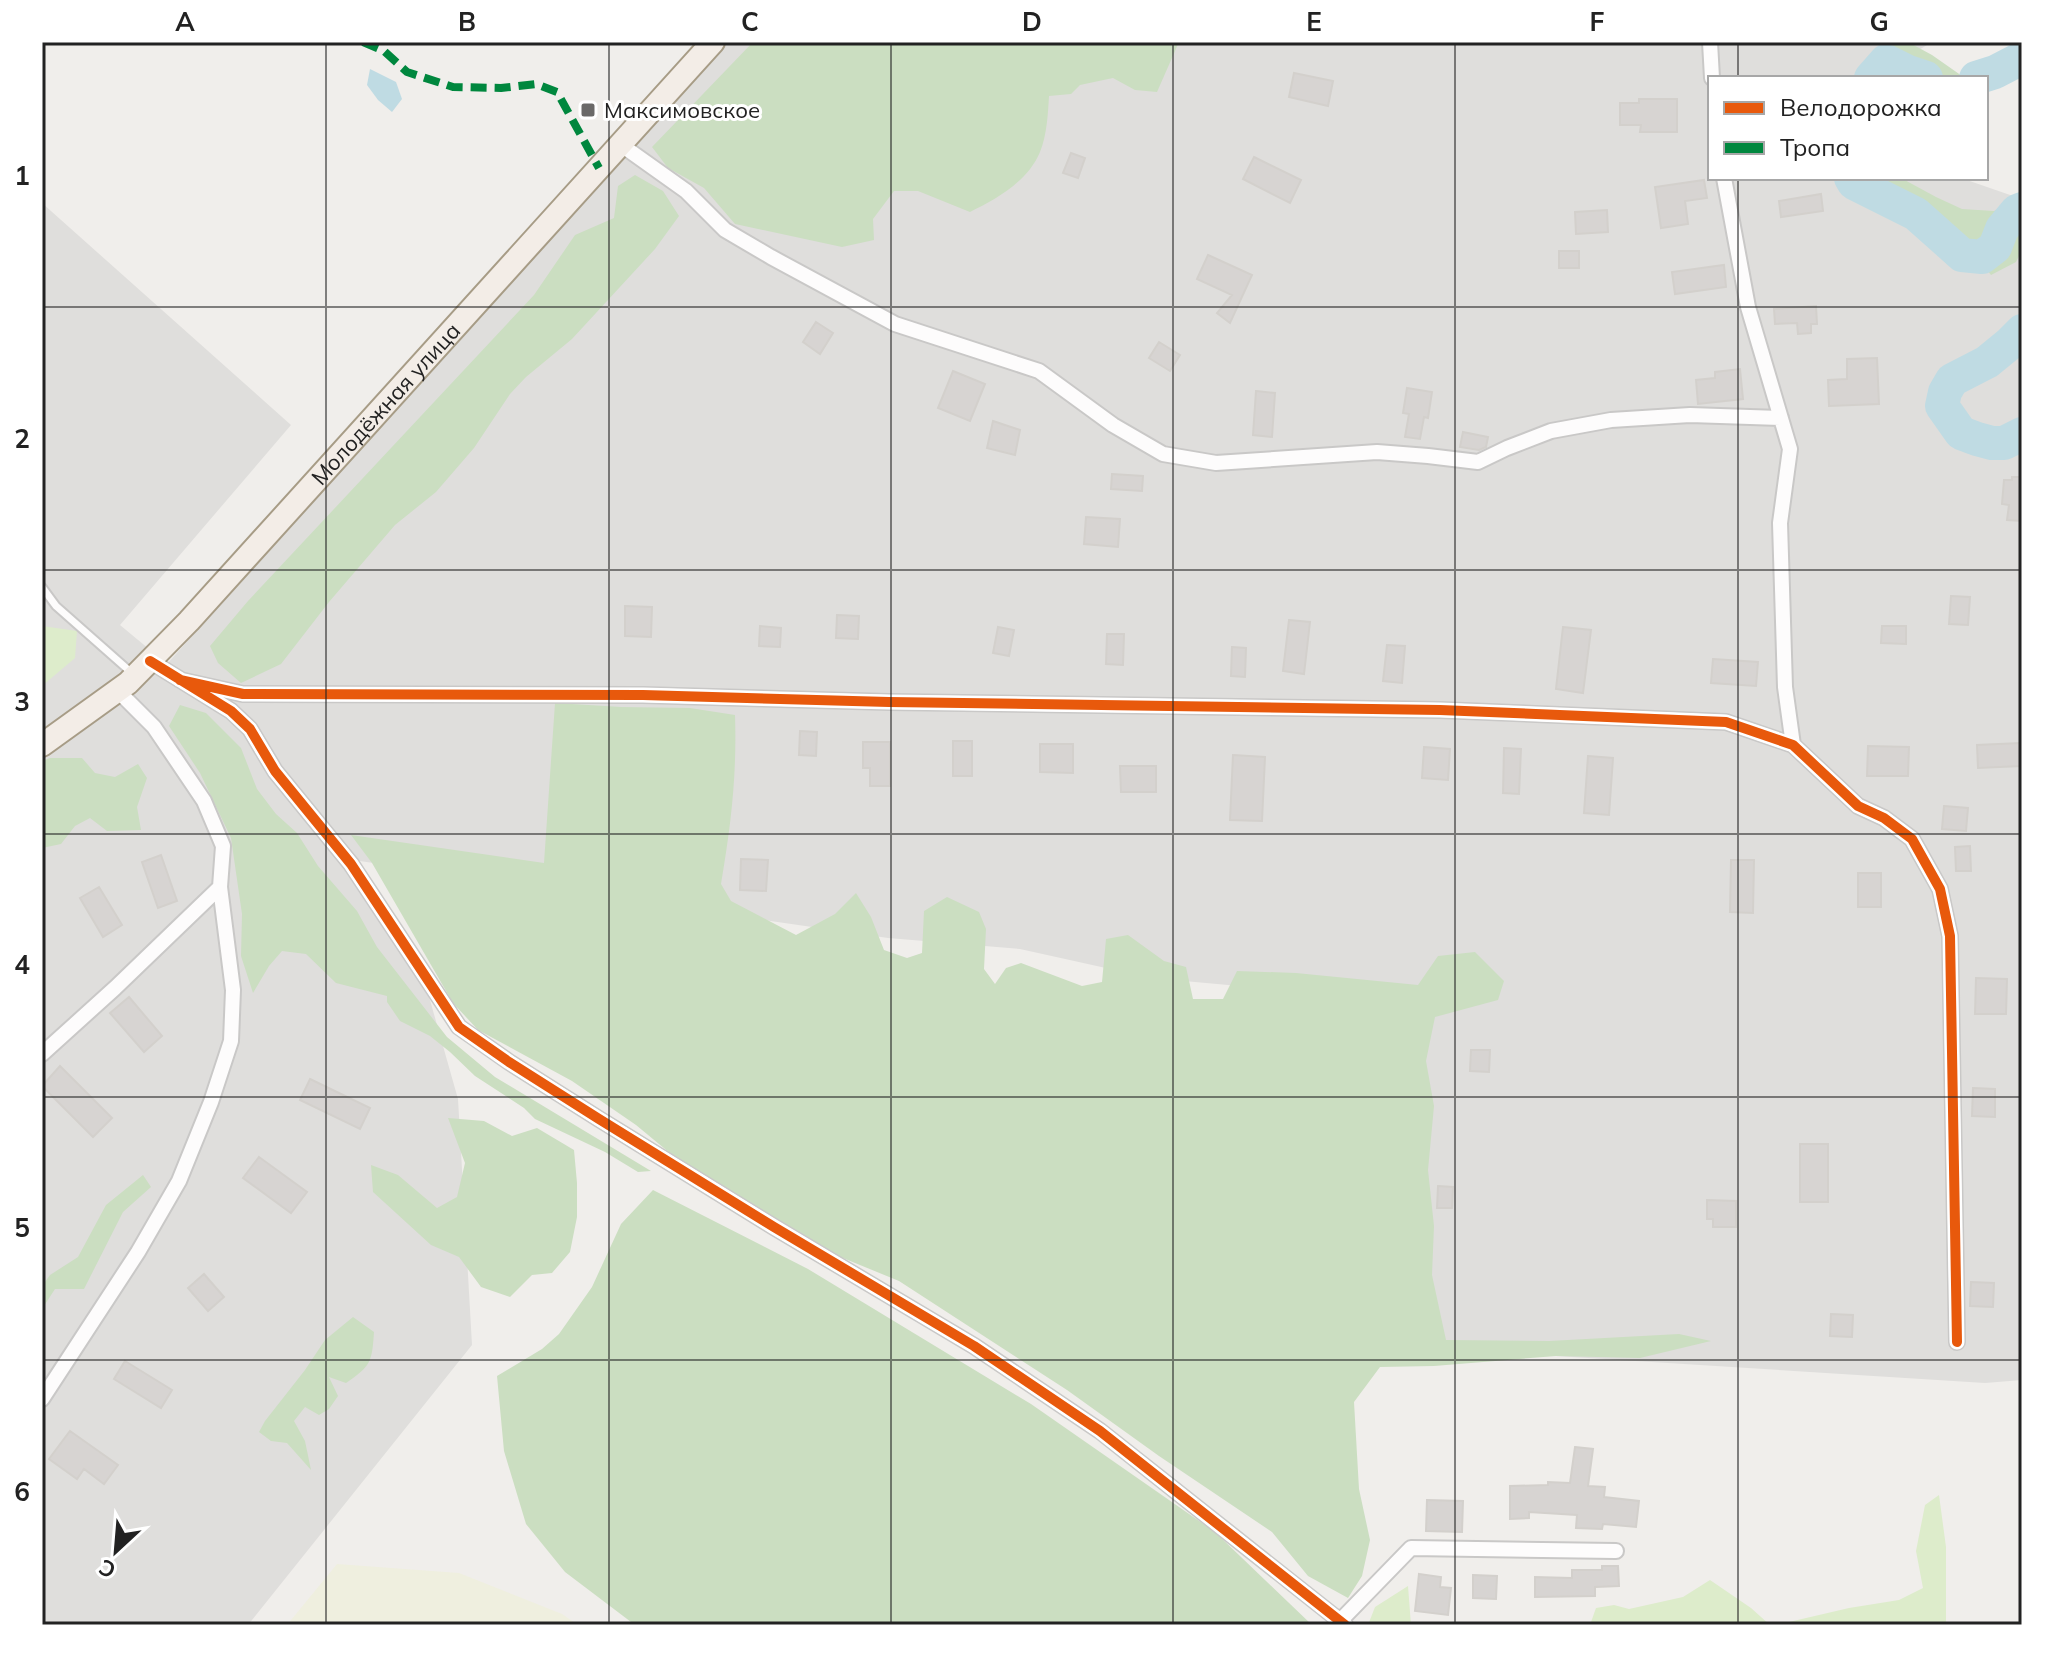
<svg xmlns="http://www.w3.org/2000/svg" width="2064" height="1667" font-family="Mulish,sans-serif">
  <style>
    .residential { fill: #dfdedc }
    .farmland { fill: #efefdf }
    .grass { fill: #ddeccb }
    .forest { fill: #cbdec1 }
    .water { fill: #bfdbe3 }
    .lines { fill: none; stroke-linecap: round; stroke-linejoin: round }
    .river { stroke: #bfdbe3; stroke-width: 34 }
    .building { fill: #d7d4d2; stroke: #d3d0cc; stroke-width: 2 }
    .service-casing { stroke: #c9c8c7; stroke-width: 11 }
    .minor-casing { stroke: #c9c8c7; stroke-width: 18 }
    .primary-casing { stroke: #a79c86; stroke-width: 26 }
    .service { stroke: #fdfcfc; stroke-width: 7 }
    .minor { stroke: #fdfcfc; stroke-width: 14 }
    .primary { stroke: #f3ede7; stroke-width: 22 }
    .quiet { stroke: #00873e; stroke-width: 8; stroke-dasharray: 16 8; stroke-linecap: butt }
    .cycleway-casing { stroke: #fff; stroke-width: 15 }
    .cycleway { stroke: #e8590c; stroke-width: 10 }
    .grid { fill: none; stroke: #222; stroke-width: 2; stroke-opacity: 0.55 }
    .poi-dot { fill: #6a6968; stroke: #fff; stroke-width: 3 }
    .labels { text-anchor: middle; stroke-width: 6; stroke-linejoin: round; paint-order: stroke }
    .poi-label { font-size: 22px; fill: #222; stroke: #fff; text-anchor: start }
    .street-label { font-size: 22px; fill: #222; stroke: #fff }
    .neatline { fill: none; stroke: #222; stroke-width: 3 }
    .grid-label { font-size: 26px; text-anchor: middle; font-weight: bold; fill: #222 }
  </style>
  <rect width="100%" height="100%" fill="#f0eeeb"/>
  <!-- residential -->
  <path class="residential" d="M724,42H1932L1894,65L1890,78H1710V178H1961L2013,196L2022,193V1380L1985,1383L1415,1347L1294,991L1151,978L1020,949L888,938L353,860L428,993L458,1099L472,1345L248,1625H42V203L291,425L120,625L167,664Z"/>
  <!-- farmland -->
  <path class="farmland" d="M337,1564L459,1573L562,1614L578,1625H287Z"/>
  <!-- grass -->
  <path class="grass" d="M42,626L77,631L75,658L42,686Z
    M1939,1495L1946,1547V1625H1797L1789,1622L1849,1608L1899,1600L1923,1588L1916,1551L1925,1505Z
    M1710,1580L1751,1608L1770,1625H1581L1591,1622L1596,1608L1614,1605L1629,1609L1683,1597Z
    M1408,1586L1411,1625H1368L1375,1607Z"/>
  <!-- forest -->
  <path class="forest" d="M753,42H1179L1157,92L1135,90L1113,78L1080,85L1071,94L1049,96C1048,113 1047,135 1040,152C1028,181 997,199 970,212L918,191H894L873,219L874,240L842,247L735,224L704,188L668,168L652,147Z
    M1893,42H1908L1932,55L1962,76L1961,78H1863L1876,51Z
    M635,175L663,191L679,216L655,249L572,339L526,377L510,394L474,448L436,492L395,525L329,602L281,664L241,683L218,663L210,646L248,601L534,295L575,235L614,218L618,186Z
    M1850,178H1901L1936,197L1962,209L1994,211L2022,198V250L2016,262L1991,275L1979,260L1946,255L1928,237L1883,211L1853,185Z
    M555,703L621,707L690,708L735,715C737,775 731,825 721,884L731,901L796,935L835,914L856,893L871,917L884,950L907,958L922,953L924,911L947,897L979,912L986,929L984,969L995,984L1006,968L1021,963L1082,986L1102,982L1106,939L1128,935L1164,961L1186,967L1193,999H1223L1237,971L1296,973L1418,985L1438,956L1475,952L1504,981L1498,1000L1435,1017L1426,1061L1434,1106L1428,1170L1434,1226L1432,1275L1446,1340L1549,1341L1679,1334L1711,1341L1640,1358L1556,1356L1434,1366L1380,1367L1354,1402L1359,1489L1370,1540L1362,1576L1348,1598L1308,1576L1272,1532L1159,1456L1067,1390L899,1281L838,1256L796,1230L694,1173L636,1125L572,1081L478,1030L453,1003L372,863L351,835L544,863Z
    M180,705L206,713L241,748L257,789L276,814L297,833L318,866L357,911L377,947L447,1037L495,1077L651,1171L638,1172L605,1152L535,1119L524,1108L475,1076L450,1052L430,1036L400,1021L387,1002V996L336,983L306,954L282,951L269,966L253,993L241,956L242,914L231,838L200,773L169,726Z
    M50,758H82L95,773L115,777L138,764L147,778L137,807L141,830L107,831L90,818L75,826L61,844L42,848V761Z
    M448,1118L484,1121L512,1136L537,1128L574,1150L577,1183V1217L570,1252L552,1273L532,1275L510,1297L481,1287L459,1257L431,1245L373,1192L371,1165L398,1175L437,1208L457,1197L465,1163Z
    M143,1175L151,1187L123,1212L84,1289H55L42,1309V1286L50,1275L78,1257L106,1205Z
    M653,1190L808,1269L1031,1404L1215,1532L1312,1625H635L565,1572L526,1524L504,1451L497,1376L542,1349L559,1334L592,1287L621,1224Z
    M353,1317L374,1332C372,1362 371,1366 346,1383L329,1377L338,1396L329,1409L319,1415L305,1407L294,1421L305,1441L311,1470L287,1443L271,1441L259,1432L265,1421L305,1370L325,1340Z"/>
  <!-- water -->
  <path class="water" d="M370,69L396,82L402,99L392,112L378,100L367,85Z"/>
  <g class="lines">
    <!-- river -->
    <path class="river" d="M1871,78L1886,61L1908,72L1926,78
      M1976,78L1995,72L2022,58
      M1851,178L1854,183L1916,214L1962,255L1982,257L1995,247L2002,229L2017,211L2022,209
      M2022,331L2009,344L1987,362L1952,380L1945,392L1942,406L1961,433L1977,439L1992,443H2004L2022,434"/>
  </g>
  <!-- building -->
  <path class="building" d="M1294,73L1333,81L1328,106L1289,97Z
    M1639,99H1677V132H1640L1641,125H1620V103H1639Z
    M1071,153L1085,158L1078,178L1063,173Z
    M1254,157L1301,180L1290,203L1243,179Z
    M1704,180L1707,198L1685,201L1688,224L1661,228L1655,187Z
    M1821,194L1823,211L1781,217L1779,201Z
    M1607,210L1608,232L1576,234L1575,212Z
    M1559,251H1579V268H1559Z
    M1208,255L1252,275L1230,323L1217,313L1232,295L1197,279Z
    M1724,265L1726,287L1675,294L1672,272Z
    M1816,306L1817,324H1811V333L1798,334L1797,323L1775,324L1774,309Z
    M816,322L833,333L820,354L803,342Z
    M1159,342L1180,355L1170,371L1149,358Z
    M1877,358L1879,404L1829,406L1828,380L1847,379V359Z
    M1740,369L1743,399L1698,404L1696,380L1715,378V372Z
    M953,371L985,384L970,421L938,408Z
    M1407,388L1432,392L1428,418L1424,417L1420,439L1405,437L1409,414L1403,413Z
    M1256,391L1275,393L1272,437L1253,435Z
    M993,421L1020,430L1015,455L987,448Z
    M1463,432L1488,437L1486,447L1479,450L1460,447Z
    M1112,474L1143,476L1142,491L1111,489Z
    M2012,477H2022V521L2007,520L2009,505L2002,504L2004,480H2012Z
    M1086,517L1120,519L1118,547L1084,544Z
    M1951,596L1970,597L1968,625L1949,624Z
    M625,606L652,607L651,637L625,636Z
    M837,615L859,616L858,639L836,638Z
    M1289,620L1310,622L1304,674L1283,671Z
    M760,626L781,628L780,647L759,646Z
    M1882,626H1906V644L1881,643Z
    M998,627L1014,630L1009,656L993,653Z
    M1563,627L1591,630L1583,693L1556,689Z
    M1107,634H1124L1123,665L1106,664Z
    M1387,645L1405,646L1402,683L1383,681Z
    M1232,647L1246,648L1245,677L1231,676Z
    M1713,659L1758,662L1756,686L1711,683Z
    M800,731L817,732L816,756L799,755Z
    M953,741H972V776H953Z
    M863,742H890V786H870V768H863Z
    M2020,743L2021,766L1978,768L1977,745Z
    M1040,744H1073V773L1040,772Z
    M1868,746L1909,747L1908,776H1867Z
    M1424,747L1450,749L1448,780L1422,778Z
    M1504,748L1521,749L1519,794L1503,793Z
    M1233,755L1265,757L1262,821L1230,820Z
    M1588,756L1613,758L1609,815L1584,813Z
    M1120,766H1156V792H1121Z
    M1944,806L1968,808L1966,831L1942,829Z
    M1970,846L1971,871H1956L1955,847Z
    M161,855L177,901L158,908L142,862Z
    M741,859L768,860L766,891L740,890Z
    M1731,860H1754L1753,913L1730,912Z
    M1858,873H1881V907H1858Z
    M99,887L122,925L103,937L80,898Z
    M1976,978L2007,979L2006,1014H1975Z
    M129,997L162,1036L144,1052L110,1013Z
    M1471,1050H1490L1489,1072L1470,1071Z
    M60,1066L112,1118L93,1137L42,1086Z
    M310,1079L370,1108L360,1129L300,1100Z
    M1973,1088L1995,1089V1117L1972,1116Z
    M1800,1144H1828V1202H1800Z
    M259,1157L307,1192L291,1213L243,1178Z
    M1438,1186L1453,1187L1452,1208H1437Z
    M1707,1200L1736,1201V1227H1713V1219H1707Z
    M204,1274L224,1297L208,1311L188,1288Z
    M1971,1282L1994,1283L1993,1307L1970,1306Z
    M1831,1314L1853,1315L1852,1337L1830,1336Z
    M125,1361L172,1390L161,1408L114,1379Z
    M70,1431L118,1465L104,1484L84,1469L77,1479L49,1459Z
    M1575,1447L1593,1449L1588,1486L1605,1487L1604,1497L1639,1501L1636,1527L1603,1524L1602,1529L1576,1528L1577,1515L1529,1512V1518L1510,1519V1486L1548,1485V1482L1570,1483Z
    M1427,1500L1463,1501L1462,1532L1426,1531Z
    M1602,1566H1618L1619,1586L1595,1587V1596L1535,1597V1577L1572,1578V1570H1602Z
    M1419,1574L1441,1577L1440,1587L1451,1588L1448,1615L1415,1611Z
    M1473,1575L1497,1576L1496,1599L1473,1598Z"/>
  <g class="lines">
    <defs>
      <path id="service" d="M42,587L56,606L133,674"/>
      <path id="minor" d="M1710,42L1712,78
        M620,144L686,191L725,230L771,257L895,324L1039,371L1113,425L1163,454L1216,463L1377,452L1428,456L1478,462L1507,448L1551,431L1611,420L1690,415L1781,418
        M1724,178L1748,307L1790,449L1780,523L1785,687L1793,745
        M150,661L231,711L250,729L275,771L351,864L459,1027L509,1062L599,1119L774,1227L974,1346L1100,1431L1345,1625
        M180,680L243,694L643,695L889,702L1440,710L1726,722L1793,745L1858,806L1884,818L1912,839L1940,889L1950,936L1957,1342
        M42,1054L115,988L220,887
        M42,1399L138,1252L179,1181L211,1102L231,1041L233,990L220,887L223,846L204,801L154,727L118,691
        M1340,1621L1411,1548L1616,1551"/>
      <g id="primary">
        <path id="s1" d="M42,745L128,683L189,621L713,42"/>
      </g>
    </defs>
    <!-- service casing -->
    <use href="#service" class="service-casing"/>
    <!-- minor casing -->
    <use href="#minor" class="minor-casing"/>
    <!-- primary casing -->
    <use href="#primary" class="primary-casing"/>
    <!-- service -->
    <use href="#service" class="service"/>
    <!-- minor -->
    <use href="#minor" class="minor"/>
    <!-- primary -->
    <use href="#primary" class="primary"/>
    <!-- quiet -->
    <path class="quiet" d="M363,42L384,51L407,72L453,87L501,88L536,84L557,92L599,168"/>
    <defs>
      <path id="cycleway" d="M150,661L231,711L250,729L275,771L351,864L459,1027L509,1062L599,1119L774,1227L974,1346L1100,1431L1345,1625
        M180,680L243,694L643,695L889,702L1440,710L1726,722L1793,745L1858,806L1884,818L1912,839L1940,889L1950,936L1957,1342"/>
    </defs>
    <!-- cycleway casing -->
    <use href="#cycleway" class="cycleway-casing"/>
    <!-- cycleway -->
    <use href="#cycleway" class="cycleway"/>
  </g>
  <!-- grid -->
  <path class="grid" d="M326,42V1625M609,42V1625M891,42V1625M1173,42V1625M1455,42V1625M1738,42V78M1738,178V1625M42,307H2022M42,570H2022M42,834H2022M42,1097H2022M42,1360H2022"/>
  <!-- markers -->
  <rect class="poi-dot" x="580" y="102" width="16" height="16" rx="4"/>
  <g class="labels">
    <!-- poi labels -->
    <g class="poi-label">
      <text x="604" y="118">Максимовское</text>
    </g>
    <!-- street labels -->
    <g class="street-label">
      <text dy="8" stroke="none"><textPath href="#s1" startOffset="486">Молодёжная улица</textPath></text>
    </g>
  </g>
  <!-- border -->
  <rect width="2064" height="1667" fill="none" stroke="#ffffff" stroke-width="88"/>
  <!-- legend -->
  <rect x="1708" y="76" width="280" height="104" fill="#ffffff" stroke="#a7a7a7" stroke-width="2"/>
  <rect x="1724" y="102" width="40" height="12" fill="#e8590c" stroke="#a7a7a7" stroke-width="2"/>
  <text x="1780" y="116" font-size="24" fill="#222222">Велодорожка</text>
  <rect x="1724" y="142" width="40" height="12" fill="#00873e" stroke="#a7a7a7" stroke-width="2"/>
  <text x="1780" y="156" font-size="24" fill="#222222">Тропа</text>
  <!-- north arrow -->
  <g transform="translate(116 1551) rotate(206)" stroke="#ffffff" stroke-width="6" paint-order="stroke">
  <path d="M0-6L14 30L0 20L-14 30Z" fill="#222222"/>
  <text y="-12" font-size="22" font-weight="bold" text-anchor="middle" fill="#222222">С</text>
  </g>
  <rect x="44" y="44" width="1976" height="1579" class="neatline"/>
  <g class="grid-label">
    <text x="185" y="31">A</text>
    <text x="467" y="31">B</text>
    <text x="750" y="31">C</text>
    <text x="1032" y="31">D</text>
    <text x="1314" y="31">E</text>
    <text x="1597" y="31">F</text>
    <text x="1879" y="31">G</text>
    <text x="22" y="185">1</text>
    <text x="22" y="448">2</text>
    <text x="22" y="711">3</text>
    <text x="22" y="974">4</text>
    <text x="22" y="1237">5</text>
    <text x="22" y="1501">6</text>
  </g>
</svg>
